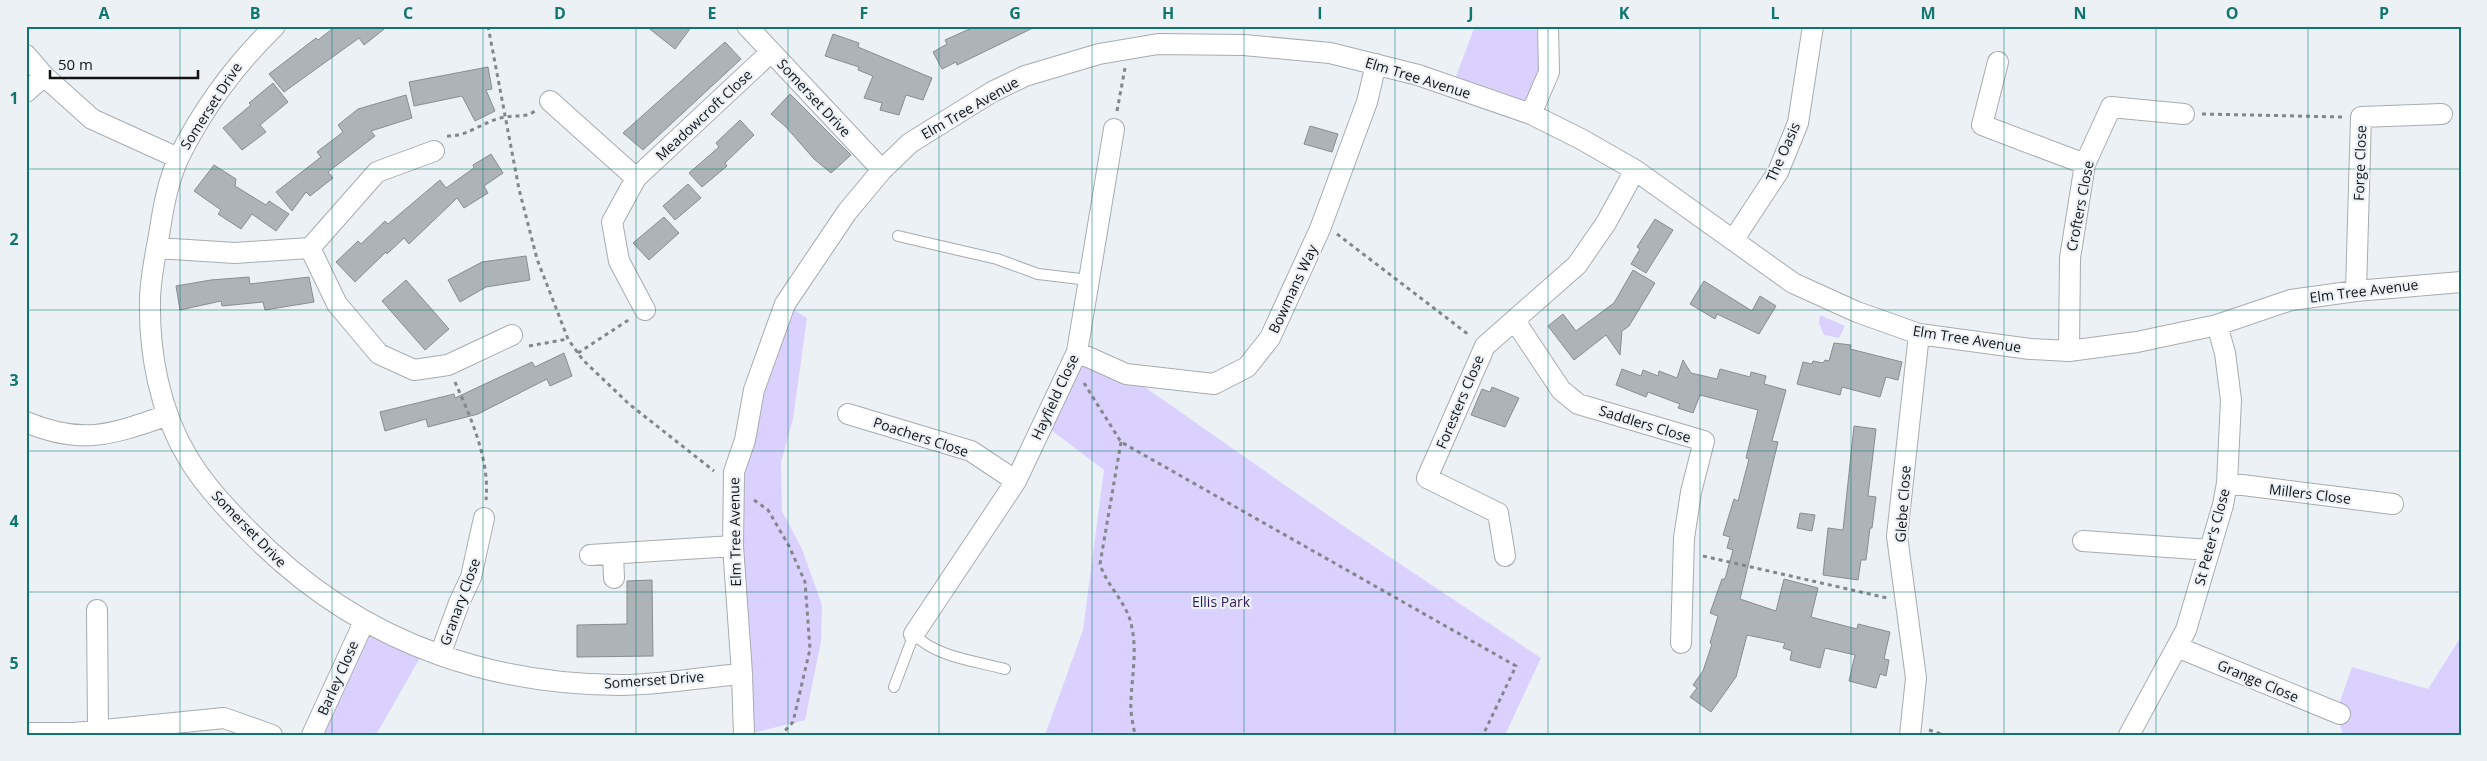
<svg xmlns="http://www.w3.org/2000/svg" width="2487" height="761" font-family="'Open Sans',sans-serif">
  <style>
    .green { fill: #dbd1ff }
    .building { fill: #adb3b6; stroke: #878d90 }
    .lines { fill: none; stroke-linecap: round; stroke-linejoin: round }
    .service-casing { stroke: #a7acb0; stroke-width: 12 }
    .minor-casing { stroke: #a7acb0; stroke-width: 22 }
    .path { stroke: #83878a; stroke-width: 3; stroke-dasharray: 4 4; stroke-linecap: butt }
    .service { stroke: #fff; stroke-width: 10 }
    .minor { stroke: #fff; stroke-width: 20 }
    .grid { fill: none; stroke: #0f766e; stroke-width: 1; stroke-opacity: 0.55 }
    .labels { text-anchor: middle; stroke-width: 4.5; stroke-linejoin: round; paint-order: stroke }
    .street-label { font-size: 14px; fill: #111314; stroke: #ecf1f6 }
    .park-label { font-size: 14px; fill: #301859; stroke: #ecf1f6 }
    .neatline { fill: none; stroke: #0f766e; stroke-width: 2 }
    .grid-label { font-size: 16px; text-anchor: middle; font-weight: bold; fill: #0f766e }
  </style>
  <rect width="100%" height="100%" fill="#ecf1f6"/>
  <!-- green -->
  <path class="green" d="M1475,26H1547V77L1531,114L1452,87Z
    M785,304L807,318L793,419L781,462L782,511L802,549L822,605L821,642L805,720L745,735L733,485Z
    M1820,315L1845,326L1839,338L1824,335L1819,323Z
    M1077,352L1126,374L1342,525L1541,658L1505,735H1045L1083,630L1104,470L1043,424Z
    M364,622L425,649L376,735H312Z
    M2461,637V735H2343L2336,713L2352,667L2428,689Z"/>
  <!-- building -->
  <path class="building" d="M336,26H388L364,45L359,38L284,92L269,74L316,38L318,40Z
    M646,26H692L675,49Z
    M976,26H1037L957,65L956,62L942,69L933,52L947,44L945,40Z
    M833,34L859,43L858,47L932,78L923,100L906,95L899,115L880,110L882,103L864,98L873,76L858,70L859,67L825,56Z
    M725,42L741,59L643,150L623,133Z
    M488,67L492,89L486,90L495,111L475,121L462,96L414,106L409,82Z
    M273,83L288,102L260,125L266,132L242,150L223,128L251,105L249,103Z
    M790,94L851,155L831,173L814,159L786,127L771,114Z
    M406,95L412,118L371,131L375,136L328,172L333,178L310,196L306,192L292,211L276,192L321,157L317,152L343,132L338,125L358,109Z
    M740,120L754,135L725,163L727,166L702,187L689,173L719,147L716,143Z
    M1310,126L1338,134L1332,152L1304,144Z
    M491,154L503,173L484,186L488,193L464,208L457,198L409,244L404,238L387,254L386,252L355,282L336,262L358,241L361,244L385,221L388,224L440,180L446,188L474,168L473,165Z
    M214,165L236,179L235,186L266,205L269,201L289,214L276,231L252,214L241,229L218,214L221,210L194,191Z
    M688,184L701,198L675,220L663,206Z
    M664,217L679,233L649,260L633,243Z
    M1655,219L1673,230L1646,273L1631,264L1640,249L1637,247Z
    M526,256L530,280L486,287L460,302L448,280L482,262Z
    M1633,270L1655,283L1629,326L1622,331L1620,355L1606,335L1574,360L1548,326L1563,314L1576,331L1614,303Z
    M249,277L250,284L309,277L314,302L265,310L263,302L222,306L221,301L180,310L176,286L211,280Z
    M406,280L449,329L425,350L382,301Z
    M1704,281L1752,311L1760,296L1776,306L1759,334L1717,314L1715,319L1690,304Z
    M1834,343L1851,345L1850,349L1902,362L1898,380L1886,377L1880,397L1842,387L1840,395L1797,384L1803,362L1812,364L1813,361L1823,363L1825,360L1829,361Z
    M564,353L572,376L550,386L547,379L478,414L428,427L426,419L385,431L380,412L454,394L455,398L532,362L535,367Z
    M1683,360L1691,373L1717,379L1720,369L1750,377L1751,372L1766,376L1764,384L1786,390L1772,441L1778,442L1740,599L1776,611L1784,579L1818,588L1811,617L1857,629L1858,624L1890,632L1884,659L1889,660L1886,676L1880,674L1876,688L1849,681L1855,655L1825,648L1820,668L1790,660L1792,651L1783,648L1785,643L1747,635L1736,677L1711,712L1690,697L1697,688L1693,685L1703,671L1712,644L1710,643L1718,616L1710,613L1722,579H1725L1733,550L1727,548L1730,537L1723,535L1734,499L1738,501L1749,459L1746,458L1758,410L1700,395L1693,413L1678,408L1680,404L1648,392L1646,397L1616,385L1622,369L1641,376L1643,370L1658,376L1659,371L1677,378Z
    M1492,387L1519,398L1505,427L1471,415L1482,389L1490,392Z
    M1854,426L1876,429L1868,496L1876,497L1872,528H1870L1866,560H1861L1858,580L1823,575L1828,528L1843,530Z
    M1800,513L1815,515L1812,531L1797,528Z
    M652,580L653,656L577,657V625L627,624V581Z"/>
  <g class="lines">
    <defs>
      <path id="service" d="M898,236L997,259L1038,274L1089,280
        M894,687L914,634C935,657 976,661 1005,669"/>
      <path id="minor" d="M275,26C235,65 205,105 180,155C168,179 163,209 159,235C155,257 150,280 150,301C149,354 160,411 187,456C202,482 222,504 243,525C299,584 363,628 440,655C497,675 560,685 620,685C660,685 702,677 742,674
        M747,26L882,170
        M26,55L44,76L92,119L178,158
        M1998,62L1982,125L2085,164
        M26,92L44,76
        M550,101L636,178
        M1531,114L1549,72L1548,26
        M1734,239L1778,172L1798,123L1813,26
        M157,248L235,253L310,248L377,172L434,151
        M310,248L337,304L379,354L414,370L448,365L512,335
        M2356,291L2361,117L2442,114
        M645,310L619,261L612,222L636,178L771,52
        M1515,321L1561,390L1578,404L1704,441L1691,492L1684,538L1681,643
        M2069,351L2070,258L2085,164L2111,107L2184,114
        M1077,352L1126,374L1214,384L1247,367L1270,338L1320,229L1367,102L1376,64
        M848,414L971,451L1016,481
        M26,422C83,446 113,434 168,415
        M2227,483L2393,504
        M2083,541L2210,550
        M613,554L614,578
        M590,555L733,546
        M1505,556L1498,513L1427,478L1485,346L1577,265L1606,223L1635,170
        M97,610L98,730
        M914,634L1016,481L1077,352L1114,129
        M2177,647L2340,714
        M440,655L459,603L471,577L484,518
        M26,733H74L224,718L272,735
        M312,735L364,622
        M744,735L742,674L733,546L734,472L745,440L754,390L785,304L847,212L882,170L910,143L992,92L1025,76L1099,54L1158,44L1244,45L1330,53L1418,75L1531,114L1581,139L1635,170L1793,283L1857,312L1919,334L2030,349L2069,351L2137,342L2217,325L2291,300L2356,291L2461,282
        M1910,735L1916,678L1897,536L1919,334
        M2129,735L2186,630L2223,505L2227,483L2231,400L2225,353L2217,325"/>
    </defs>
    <!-- service casing -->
    <use href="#service" class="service-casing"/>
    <!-- minor casing -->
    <use href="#minor" class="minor-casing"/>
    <!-- path -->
    <path class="path" d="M488,26L519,189L537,259L568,339L583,360L629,404L714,471
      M1117,111L1125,68
      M2202,114L2343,117
      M447,136C468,137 485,120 505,117C517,115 525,118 535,111
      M1337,234L1469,335
      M529,346L568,339
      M578,353L630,319
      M455,382C471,418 490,460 486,500
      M1084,383L1121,442L1516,666L1483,735
      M1121,442L1100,564C1107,587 1128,603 1132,628C1137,652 1132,676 1131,700C1130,712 1133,724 1135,735
      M754,500L768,510L789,546L805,582L810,649L793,722L781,735
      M1703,556L1887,598
      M1929,730L1944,735"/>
    <!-- service -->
    <use href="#service" class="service"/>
    <!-- minor -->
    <use href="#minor" class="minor"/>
  </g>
  <!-- grid -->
  <path class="grid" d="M180,26V735M332,26V735M483,26V735M636,26V735M788,26V735M939,26V735M1092,26V735M1244,26V735M1395,26V735M1548,26V735M1700,26V735M1851,26V735M2004,26V735M2156,26V735M2308,26V735M26,169H2461M26,310H2461M26,451H2461M26,592H2461"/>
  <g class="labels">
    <!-- street labels -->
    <g class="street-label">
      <text transform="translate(1418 78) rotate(17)" y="5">Elm Tree Avenue</text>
      <text transform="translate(814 98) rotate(47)" y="5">Somerset Drive</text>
      <text transform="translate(211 106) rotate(-57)" y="5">Somerset Drive</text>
      <text transform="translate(970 108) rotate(-30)" y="5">Elm Tree Avenue</text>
      <text transform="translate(704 115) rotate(-43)" y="5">Meadowcroft Close</text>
      <text transform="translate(1783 152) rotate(-66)" y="5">The Oasis</text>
      <text transform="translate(2360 163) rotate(-88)" y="5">Forge Close</text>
      <text transform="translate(2080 206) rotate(-79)" y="5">Crofters Close</text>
      <text transform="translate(1293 289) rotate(-65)" y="5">Bowmans Way</text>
      <text transform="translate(2364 291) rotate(-7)" y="5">Elm Tree Avenue</text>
      <text transform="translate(1967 339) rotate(9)" y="5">Elm Tree Avenue</text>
      <text transform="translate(1055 397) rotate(-65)" y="5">Hayfield Close</text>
      <text transform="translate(1460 402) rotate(-67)" y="5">Foresters Close</text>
      <text transform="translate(1645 424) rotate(17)" y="5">Saddlers Close</text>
      <text transform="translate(921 437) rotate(18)" y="5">Poachers Close</text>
      <text transform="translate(2310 494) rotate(7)" y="5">Millers Close</text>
      <text transform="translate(1903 504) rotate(-86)" y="5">Glebe Close</text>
      <text transform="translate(249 529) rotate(46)" y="5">Somerset Drive</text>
      <text transform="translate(735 532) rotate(-91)" y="5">Elm Tree Avenue</text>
      <text transform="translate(2212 537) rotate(-75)" y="5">St Peter's Close</text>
      <text transform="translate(460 602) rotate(-70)" y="5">Granary Close</text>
      <text transform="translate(338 678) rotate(-66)" y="5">Barley Close</text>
      <text transform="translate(654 680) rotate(-4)" y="5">Somerset Drive</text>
      <text transform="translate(2258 681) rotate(23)" y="5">Grange Close</text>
    </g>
    <!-- park labels -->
    <g class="park-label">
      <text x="1221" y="607">Ellis Park</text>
    </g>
  </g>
  <!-- border -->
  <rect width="2487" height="761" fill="none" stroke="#ecf1f6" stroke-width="55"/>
  <!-- scale -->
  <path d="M50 70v8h148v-8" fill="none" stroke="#111314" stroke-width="2.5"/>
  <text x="58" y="70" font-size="15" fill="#111314" stroke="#ecf1f6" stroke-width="4" paint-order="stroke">50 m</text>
  <rect x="28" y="28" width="2432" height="706" class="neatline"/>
  <g class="grid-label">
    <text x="104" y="19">A</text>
    <text x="255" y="19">B</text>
    <text x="408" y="19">C</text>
    <text x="560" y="19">D</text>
    <text x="712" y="19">E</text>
    <text x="864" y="19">F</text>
    <text x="1015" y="19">G</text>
    <text x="1168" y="19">H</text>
    <text x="1320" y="19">I</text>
    <text x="1471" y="19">J</text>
    <text x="1624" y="19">K</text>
    <text x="1775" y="19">L</text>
    <text x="1928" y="19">M</text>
    <text x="2080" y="19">N</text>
    <text x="2232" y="19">O</text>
    <text x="2384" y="19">P</text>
    <text x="14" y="104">1</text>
    <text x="14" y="245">2</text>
    <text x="14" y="386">3</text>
    <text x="14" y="527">4</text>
    <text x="14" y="669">5</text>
  </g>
</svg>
